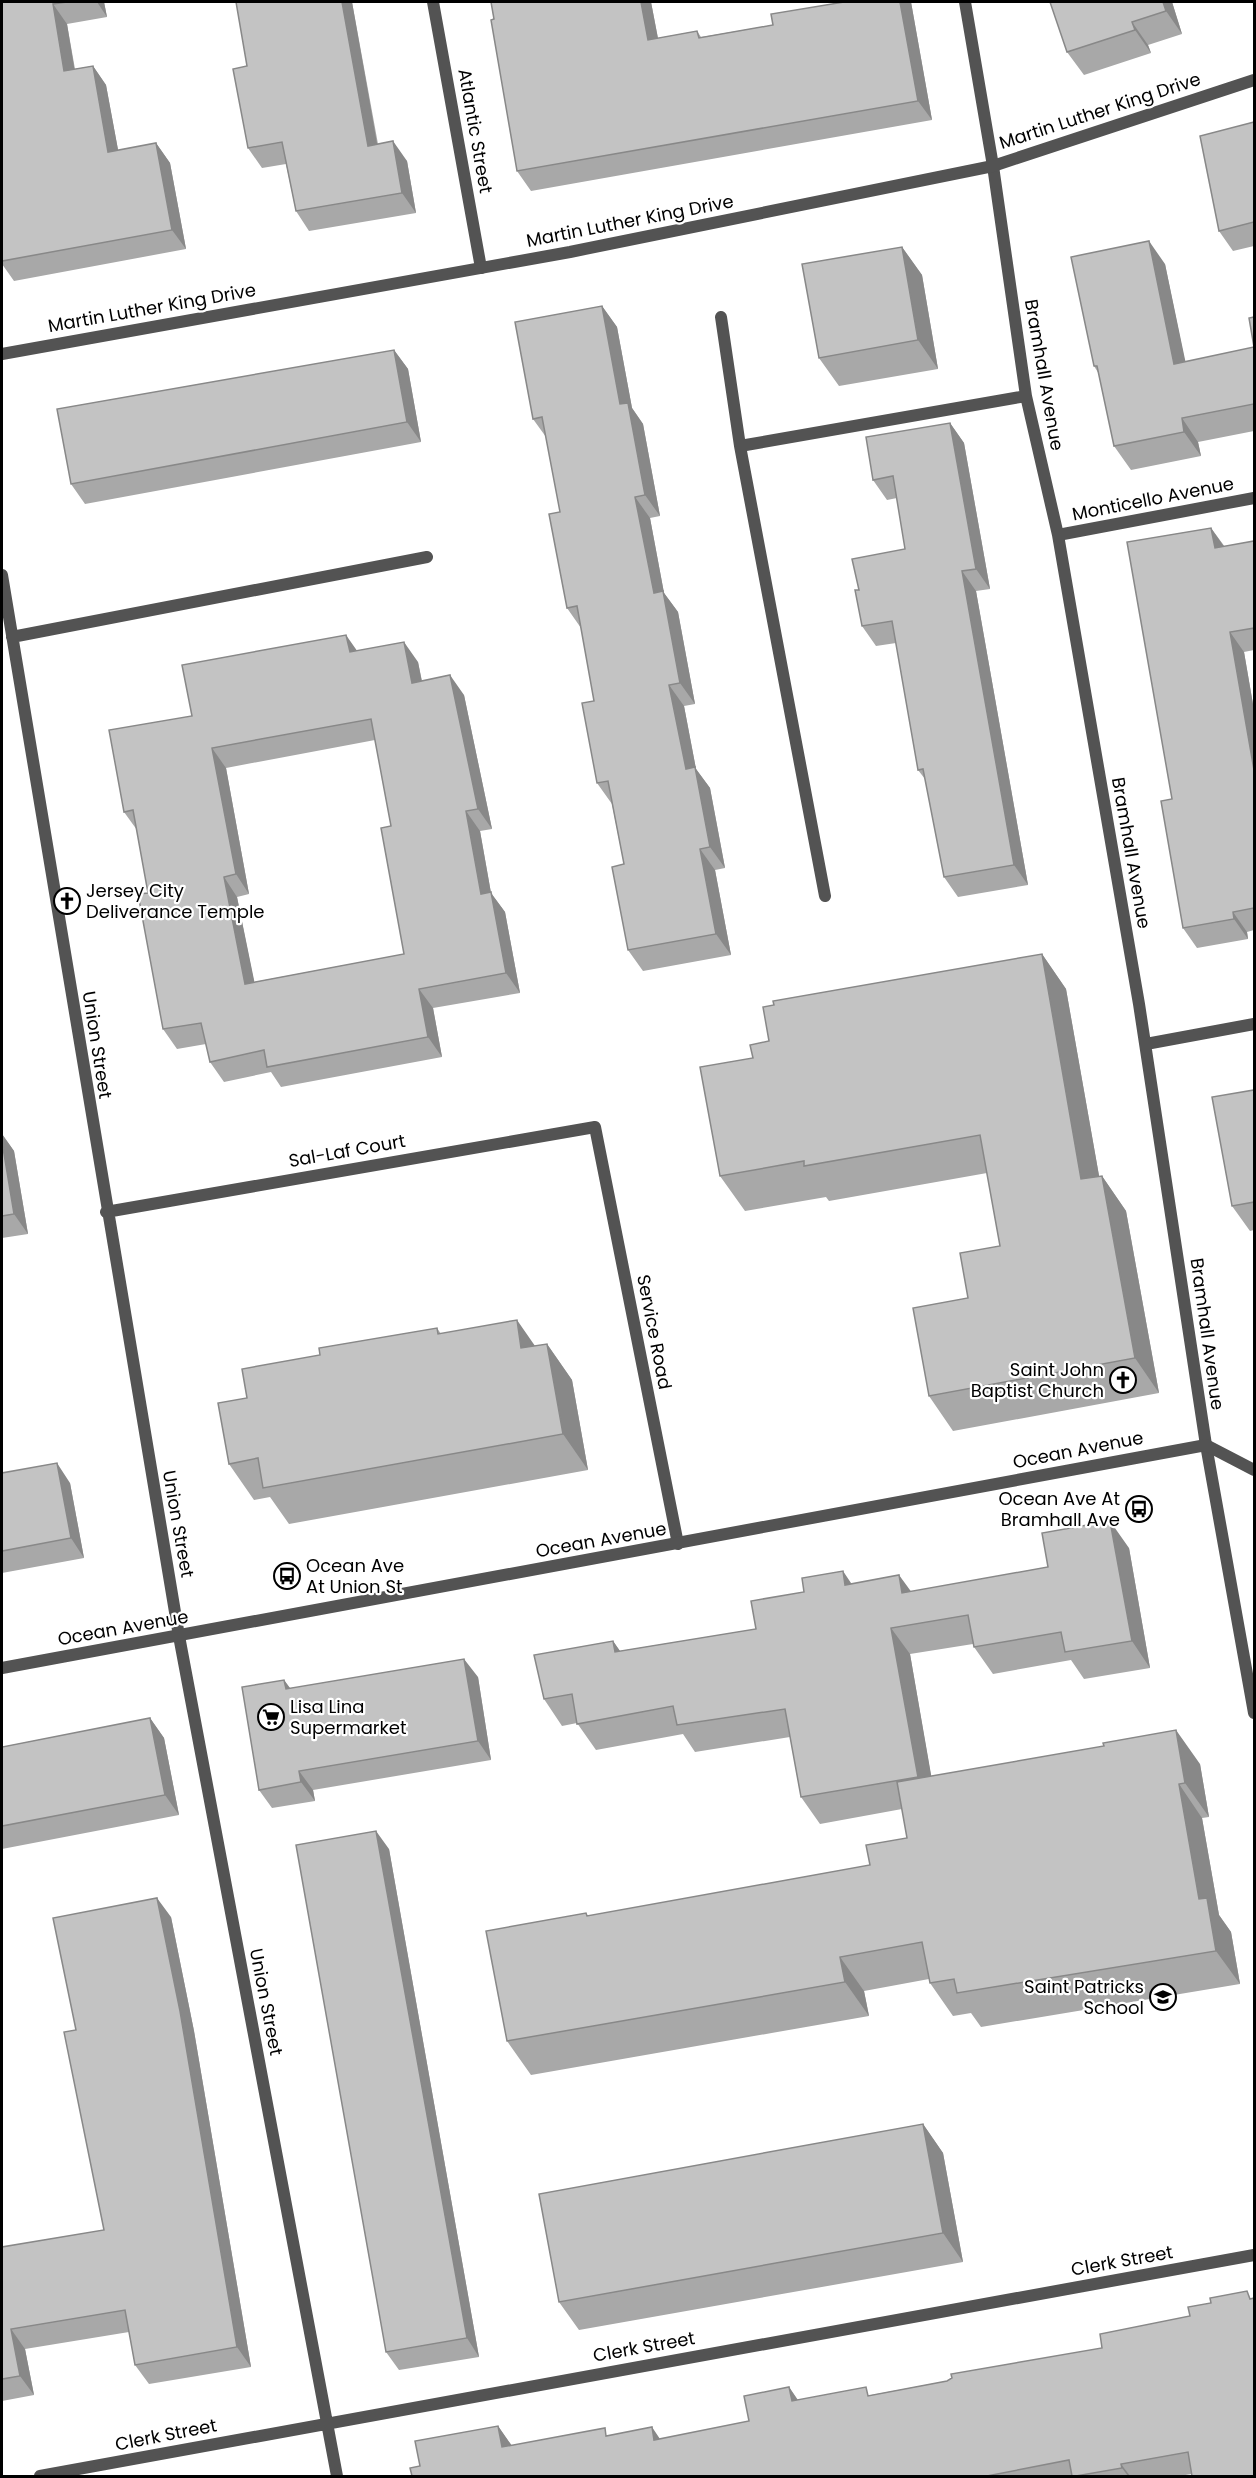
<svg xmlns="http://www.w3.org/2000/svg" width="1256" height="2478" font-family="Poppins,sans-serif">
  <style>
    .lines { fill: none; stroke-linecap: round; stroke-linejoin: round }
    .minor { stroke: #535353; stroke-width: 12 }
    .tertiary { stroke: #535353; stroke-width: 12 }
    .wall { fill: #a8a8a8; fill-rule: evenodd }
    .shaded-wall { fill: #888 }
    .building { fill: #c3c3c3; stroke: #888; stroke-width: 1.5; fill-rule: evenodd }
    .labels { text-anchor: middle; stroke-width: 4.5; stroke-linejoin: round; paint-order: stroke }
    .street-label { font-size: 18px; fill: #000; stroke: #fff }
    .poi-label { font-size: 18px; fill: #000; stroke: #fff; text-anchor: start }
  </style>
  <rect width="100%" height="100%" fill="#fff"/>
  <g class="lines">
    <!-- minor -->
    <path class="minor" d="M433,2L481,268
      M965,2L993,166L1026,396L1058,535L1139,1004L1206,1445L1254,1713
      M721,317L740,446
      M1058,535L1254,498
      M2,575L179,1636L337,2476
      M12,637L427,557
      M825,896L740,446L1026,396
      M1146,1044L1254,1024
      M106,1212L595,1127L678,1544
      M40,2476L1254,2255"/>
    <!-- tertiary -->
    <path class="tertiary" d="M2,354L570,252L993,166L1254,80
      M2,1668L1206,1445L1254,1470"/>
  </g>
  <!-- wall -->
  <path class="wall" d="M2,2H104L107,17L67,24L75,69L93,66L106,85L118,150L156,143L170,163L186,249L14,281L2,264Z
    M352,2L378,144L407,161L416,213L309,231L296,211L286,164L262,168L248,148L247,66Z
    M491,2H651L658,38L697,31L701,37L911,2L932,120L531,191L517,171Z
    M1172,2L1182,34L1148,45L1151,53L1084,75L1067,52Z
    M1254,122V246L1233,251L1219,231Z
    M902,247L922,275L938,369L839,386L819,358Z
    M1165,264L1185,362L1254,347V317V431L1198,442L1201,456L1131,470L1114,446L1099,374L1094,366Z
    M602,306L617,327L632,408L643,424L660,516L650,518L664,593L678,612L695,704L684,706L696,769L710,788L725,868L715,870L731,955L643,971L628,950L624,864L612,804L597,783L594,701L581,628L567,608L560,512L546,437L533,419Z
    M394,350L408,369L421,442L85,504L71,484Z
    M950,423L964,443L990,589L976,591L1028,885L958,897L944,877L925,779L918,770L896,643L876,646L862,626L859,590L905,549L897,498L887,500L873,480Z
    M1211,528L1225,547L1254,541V650L1244,652L1254,710V930L1247,932L1248,939L1197,948L1183,928L1172,799Z
    M358,651L418,662L422,681L464,695L492,829L480,831L491,893L505,912L520,993L433,1008L442,1057L281,1087L271,1072L224,1082L210,1062L206,1044L177,1049L163,1029L148,893L137,830L124,812L192,716ZM375,740L391,826L404,954L254,982L237,897L249,894L226,768Z
    M1042,954L1066,989L1099,1176H1102L1126,1211L1159,1393L953,1431L929,1396L968,1298L1000,1246L987,1173L829,1201L826,1197L745,1211L720,1176L753,1058L769,1041Z
    M1254,1090V1230L1250,1231L1232,1206Z
    M2,1134L14,1151L28,1234L2,1238Z
    M437,1328L441,1334L535,1346L547,1344L572,1380L588,1470L289,1524L270,1497L254,1500L229,1464L247,1398L320,1355Z
    M2,1473L70,1483L84,1558L2,1573Z
    M1129,1548L1150,1668L1084,1679L1071,1660L993,1674L974,1647L973,1644L910,1654L931,1776L1200,1764L1209,1817L1202,1818L1219,1915L1231,1932L1240,1984L981,2027L971,2013L953,2016L930,1983L929,1979L864,1991L869,2016L531,2075L507,2041L588,1916L870,1865L907,1838L902,1809L820,1824L801,1797L790,1737L695,1752L683,1734L596,1750L577,1723L562,1726L544,1699L613,1641L620,1651L756,1629L851,1583L911,1592L1048,1567Z
    M478,1677L491,1760L313,1790L315,1801L272,1808L259,1790L284,1680L290,1688Z
    M150,1718L164,1738L179,1815L2,1849V1747Z
    M389,1849L479,2357L399,2370L386,2352Z
    M171,1917L194,2031L251,2367L149,2384L135,2365L129,2332L25,2349L34,2395L2,2401V2247L104,2230L76,2030Z
    M923,2124L943,2153L963,2262L579,2330L559,2302Z
    M1247,2291L1192,2474L1179,2476H412L420,2466L498,2426L512,2446L610,2435L660,2439L749,2421L789,2387L798,2400L871,2395L947,2381L1102,2348L1190,2316L1211,2303Z"/>
  <!-- shaded-wall -->
  <path class="shaded-wall" d="M97,2H104L107,17Z
    M342,2H352L381,166L368,146Z
    M641,2H651L662,60L648,40Z
    M900,2H911L932,120L918,101Z
    M1163,2H1172L1182,34L1166,11Z
    M53,4L67,24L78,91L64,71Z
    M1132,22L1148,45L1151,53L1135,30Z
    M93,66L106,85L122,171L108,152Z
    M393,141L407,161L416,213L402,193Z
    M156,143L170,163L186,249L172,230Z
    M1149,241L1165,264L1191,388L1174,364Z
    M902,247L922,275L938,369L918,340Z
    M602,306L617,327L632,408L643,424L660,516L645,495L620,404Z
    M394,350L408,369L421,442L407,422Z
    M1182,418L1198,442L1201,456L1184,432Z
    M950,423L964,443L990,589L976,569Z
    M635,497L650,518L664,593L678,612L695,704L680,683L654,593Z
    M1211,528L1225,548H1215Z
    M962,571L976,591L1028,885L1014,865Z
    M1230,632L1244,652L1254,710V770Z
    M346,635L360,655L350,652Z
    M404,642L418,662L426,703L412,683Z
    M450,675L464,695L492,829L478,809Z
    M669,685L684,706L696,769L710,788L725,868L710,847L686,769Z
    M212,748L226,768L249,894L236,874Z
    M466,811L480,831L491,893L505,912L520,993L506,973L481,894Z
    M700,849L715,870L731,955L716,934Z
    M224,877L237,897L259,1004L245,984Z
    M1233,912L1247,932L1248,939L1234,919Z
    M1042,954L1066,989L1106,1215L1081,1179Z
    M419,989L433,1008L442,1057L428,1037Z
    M2,1134L14,1151L28,1234L14,1214L2,1150Z
    M1102,1176L1126,1211L1159,1393L1135,1358Z
    M517,1320L542,1356L521,1348Z
    M547,1344L572,1380L588,1470L563,1434Z
    M57,1463L70,1483L84,1558L71,1538Z
    M1110,1521L1129,1548L1150,1668L1132,1641Z
    M843,1571L861,1598L845,1585Z
    M899,1575L918,1601L902,1593Z
    M891,1628L910,1654L936,1803L918,1777Z
    M613,1641L631,1667L615,1652Z
    M464,1659L478,1677L491,1760L478,1741Z
    M284,1680L297,1698L286,1689Z
    M150,1718L164,1738L179,1815L165,1795Z
    M1176,1730L1200,1764L1209,1817L1185,1783Z
    M299,1771L313,1790L315,1801L301,1782Z
    M1179,1784L1202,1818L1219,1915L1231,1932L1240,1984L1216,1951L1199,1899Z
    M376,1831L389,1849L479,2357L467,2338Z
    M157,1898L171,1917L194,2031L251,2367L237,2347Z
    M840,1957L864,1991L869,2016L845,1982Z
    M923,2124L943,2153L963,2262L943,2233Z
    M11,2329L25,2349L34,2395L20,2376Z
    M789,2387L803,2408L792,2401Z
    M498,2426L512,2446L502,2447Z
    M652,2427L666,2448L654,2440Z
    M1121,2464L1130,2476H1128L1122,2468Z"/>
  <!-- building -->
  <path class="building" d="M2,2H67L53,4L64,71L93,66L108,152L156,143L172,230L2,261Z
    M236,2H342L368,146L393,141L402,193L296,211L282,142L248,148L233,69L247,66Z
    M491,2H641L648,40L697,31L699,38L773,25L771,14L844,2H900L918,101L517,171L491,20L494,19Z
    M1050,2H1163L1166,11L1132,22L1135,30L1067,52Z
    M1254,122V222L1219,231L1200,136Z
    M1149,241L1174,364L1254,347L1249,318L1254,317V404L1182,418L1184,432L1114,446L1097,366H1094L1071,257Z
    M902,247L918,340L819,358L802,264Z
    M602,306L620,404L628,403L645,495L635,497L654,593L663,591L680,683L669,685L686,769L695,767L710,847L700,849L716,934L628,950L612,867L624,864L608,781L597,783L582,703L594,701L577,606L567,608L549,514L560,512L542,417L533,419L515,322Z
    M394,350L407,422L71,484L57,409Z
    M950,423L976,569L962,571L1014,865L944,877L923,769L918,770L892,621L862,626L855,590H859L852,559L905,549L893,476L873,480L866,437Z
    M1211,528L1215,548L1254,541V628L1230,632L1254,770V908L1233,912L1234,919L1183,928L1161,801L1172,799L1127,542Z
    M346,635L350,652L404,642L412,683L450,675L478,809L466,811L481,894L491,892L506,973L419,989L428,1037L267,1067L264,1050L210,1062L201,1023L163,1029L138,894L148,893L133,810L124,812L109,730L192,716L182,665ZM371,719L391,826L381,828L404,954L245,984L224,877L236,874L212,748Z
    M1042,954L1081,1179L1102,1176L1135,1358L929,1396L913,1308L968,1298L960,1253L1000,1246L980,1135L804,1166V1161L720,1176L700,1067L753,1058L750,1045L769,1041L763,1007L774,1005L773,1001Z
    M1254,1090V1202L1232,1206L1212,1097Z
    M2,1142L14,1214L2,1216Z
    M517,1320L521,1348L547,1344L563,1434L263,1488L258,1458L229,1464L218,1403L247,1398L242,1369L320,1355L319,1348L437,1328L438,1334Z
    M57,1463L71,1538L2,1551V1473Z
    M1110,1521L1132,1641L1065,1652L1061,1632L974,1647L968,1615L891,1628L918,1777L801,1797L785,1709L677,1725L673,1706L577,1724L572,1694L544,1699L534,1655L613,1641L615,1652L756,1629L751,1601L804,1592L802,1578L843,1571L845,1585L899,1575L902,1593L1048,1567L1042,1533Z
    M464,1659L478,1741L299,1771L301,1782L259,1790L242,1687L284,1680L286,1689Z
    M150,1718L165,1795L2,1826V1747Z
    M1176,1730L1185,1783L1179,1784L1199,1899L1207,1898L1216,1951L957,1993L954,1979L930,1983L922,1942L840,1957L845,1982L507,2041L486,1931L586,1913L587,1916L870,1865L866,1845L907,1838L897,1782L1104,1746L1103,1743Z
    M376,1831L467,2338L386,2352L296,1845Z
    M157,1898L180,2011L237,2347L135,2365L125,2310L11,2329L20,2376L2,2379V2247L104,2230L64,2032L76,2030L53,1918Z
    M923,2124L943,2233L559,2302L539,2194Z
    M1247,2291L1250,2299L1254,2298V2476H1192L1188,2452L1121,2464L1122,2468L1076,2476H1072L1069,2460L987,2476H412L410,2468L420,2466L415,2441L498,2426L502,2447L605,2428L606,2436L652,2427L654,2440L749,2421L744,2396L789,2387L792,2401L866,2387L868,2396L947,2381L952,2378L951,2374L1102,2348L1100,2334L1190,2316L1188,2307L1211,2303L1210,2298Z"/>
  <!-- icons -->
  <defs>
    <symbol id="church-ring" viewBox="-11 -11 22 22"><circle r="9.5" fill="#fff" stroke="#000" stroke-width="1.5"/><path d="M-1.2-6h2.4v3.5h3.3v2.4h-3.3V6h-2.4V-.1h-3.3v-2.4h3.3Z" fill="#000"/></symbol>
    <symbol id="bus-ring" viewBox="-11 -11 22 22"><circle r="9.5" fill="#fff" stroke="#000" stroke-width="1.5"/><path d="M-5-6H5V4H4V6H2V4H-2V6H-4V4H-5ZM-3.5-4V0h7V-4ZM-3.5 1.2v1.5H-2V1.2ZM2 1.2v1.5H3.5V1.2Z" fill="#000"/></symbol>
    <symbol id="supermarket-ring" viewBox="-11 -11 22 22"><circle r="9.5" fill="#fff" stroke="#000" stroke-width="1.5"/><path d="M-6-5.5h2.5l.6 2H6L4.5 2H-2.5L-4.4-4H-6ZM-1.5 3.2a1.3 1.3 0 1 0 .1 0ZM3 3.2a1.3 1.3 0 1 0 .1 0Z" fill="#000"/></symbol>
    <symbol id="school-ring" viewBox="-11 -11 22 22"><circle r="9.5" fill="#fff" stroke="#000" stroke-width="1.5"/><path d="M0-5L7-2L0 1L-7-2ZM-4 1L0 2.5L4 1V4Q0 6-4 4Z" fill="#000"/></symbol>
  </defs>
  <g fill-rule="evenodd">
    <use href="#church-ring" x="52" y="886" width="30" height="30"/>
    <use href="#church-ring" x="1108" y="1365" width="30" height="30"/>
    <use href="#bus-ring" x="1124" y="1494" width="30" height="30"/>
    <use href="#bus-ring" x="272" y="1561" width="30" height="30"/>
    <use href="#supermarket-ring" x="256" y="1702" width="30" height="30"/>
    <use href="#school-ring" x="1148" y="1982" width="30" height="30"/>
  </g>
  <g class="labels">
    <!-- street labels -->
    <g class="street-label">
      <text transform="translate(1100 111) rotate(-18)" y="6">Martin Luther King Drive</text>
      <text transform="translate(475 131) rotate(80)" y="6">Atlantic Street</text>
      <text transform="translate(630 221) rotate(-11)" y="6">Martin Luther King Drive</text>
      <text transform="translate(152 308) rotate(-10)" y="6">Martin Luther King Drive</text>
      <text transform="translate(1044 375) rotate(80)" y="6">Bramhall Avenue</text>
      <text transform="translate(1153 499) rotate(-11)" y="6">Monticello Avenue</text>
      <text transform="translate(1131 853) rotate(80)" y="6">Bramhall Avenue</text>
      <text transform="translate(97 1045) rotate(81)" y="6">Union Street</text>
      <text transform="translate(347 1151) rotate(-10)" y="6">Sal-Laf Court</text>
      <text transform="translate(654 1332) rotate(79)" y="6">Service Road</text>
      <text transform="translate(1207 1334) rotate(82)" y="6">Bramhall Avenue</text>
      <text transform="translate(1078 1450) rotate(-11)" y="6">Ocean Avenue</text>
      <text transform="translate(178 1524) rotate(80)" y="6">Union Street</text>
      <text transform="translate(601 1540) rotate(-10)" y="6">Ocean Avenue</text>
      <text transform="translate(123 1628) rotate(-10)" y="6">Ocean Avenue</text>
      <text transform="translate(266 2002) rotate(79)" y="6">Union Street</text>
      <text transform="translate(1122 2261) rotate(-10)" y="6">Clerk Street</text>
      <text transform="translate(644 2347) rotate(-10)" y="6">Clerk Street</text>
      <text transform="translate(166 2435) rotate(-11)" y="6">Clerk Street</text>
    </g>
    <!-- poi labels -->
    <g class="poi-label">
      <text x="86" y="897">Jersey City<tspan x="86" dy="21">Deliverance Temple</tspan></text>
      <text x="1104" y="1376" text-anchor="end">Saint John<tspan x="1104" dy="21">Baptist Church</tspan></text>
      <text x="1120" y="1505" text-anchor="end">Ocean Ave At<tspan x="1120" dy="21">Bramhall Ave</tspan></text>
      <text x="306" y="1572">Ocean Ave<tspan x="306" dy="21">At Union St</tspan></text>
      <text x="290" y="1713">Lisa Lina<tspan x="290" dy="21">Supermarket</tspan></text>
      <text x="1144" y="1993" text-anchor="end">Saint Patricks<tspan x="1144" dy="21">School</tspan></text>
    </g>
  </g>
  <!-- border -->
  <rect width="1256" height="2478" fill="none" stroke="#000000" stroke-width="6"/>
</svg>
